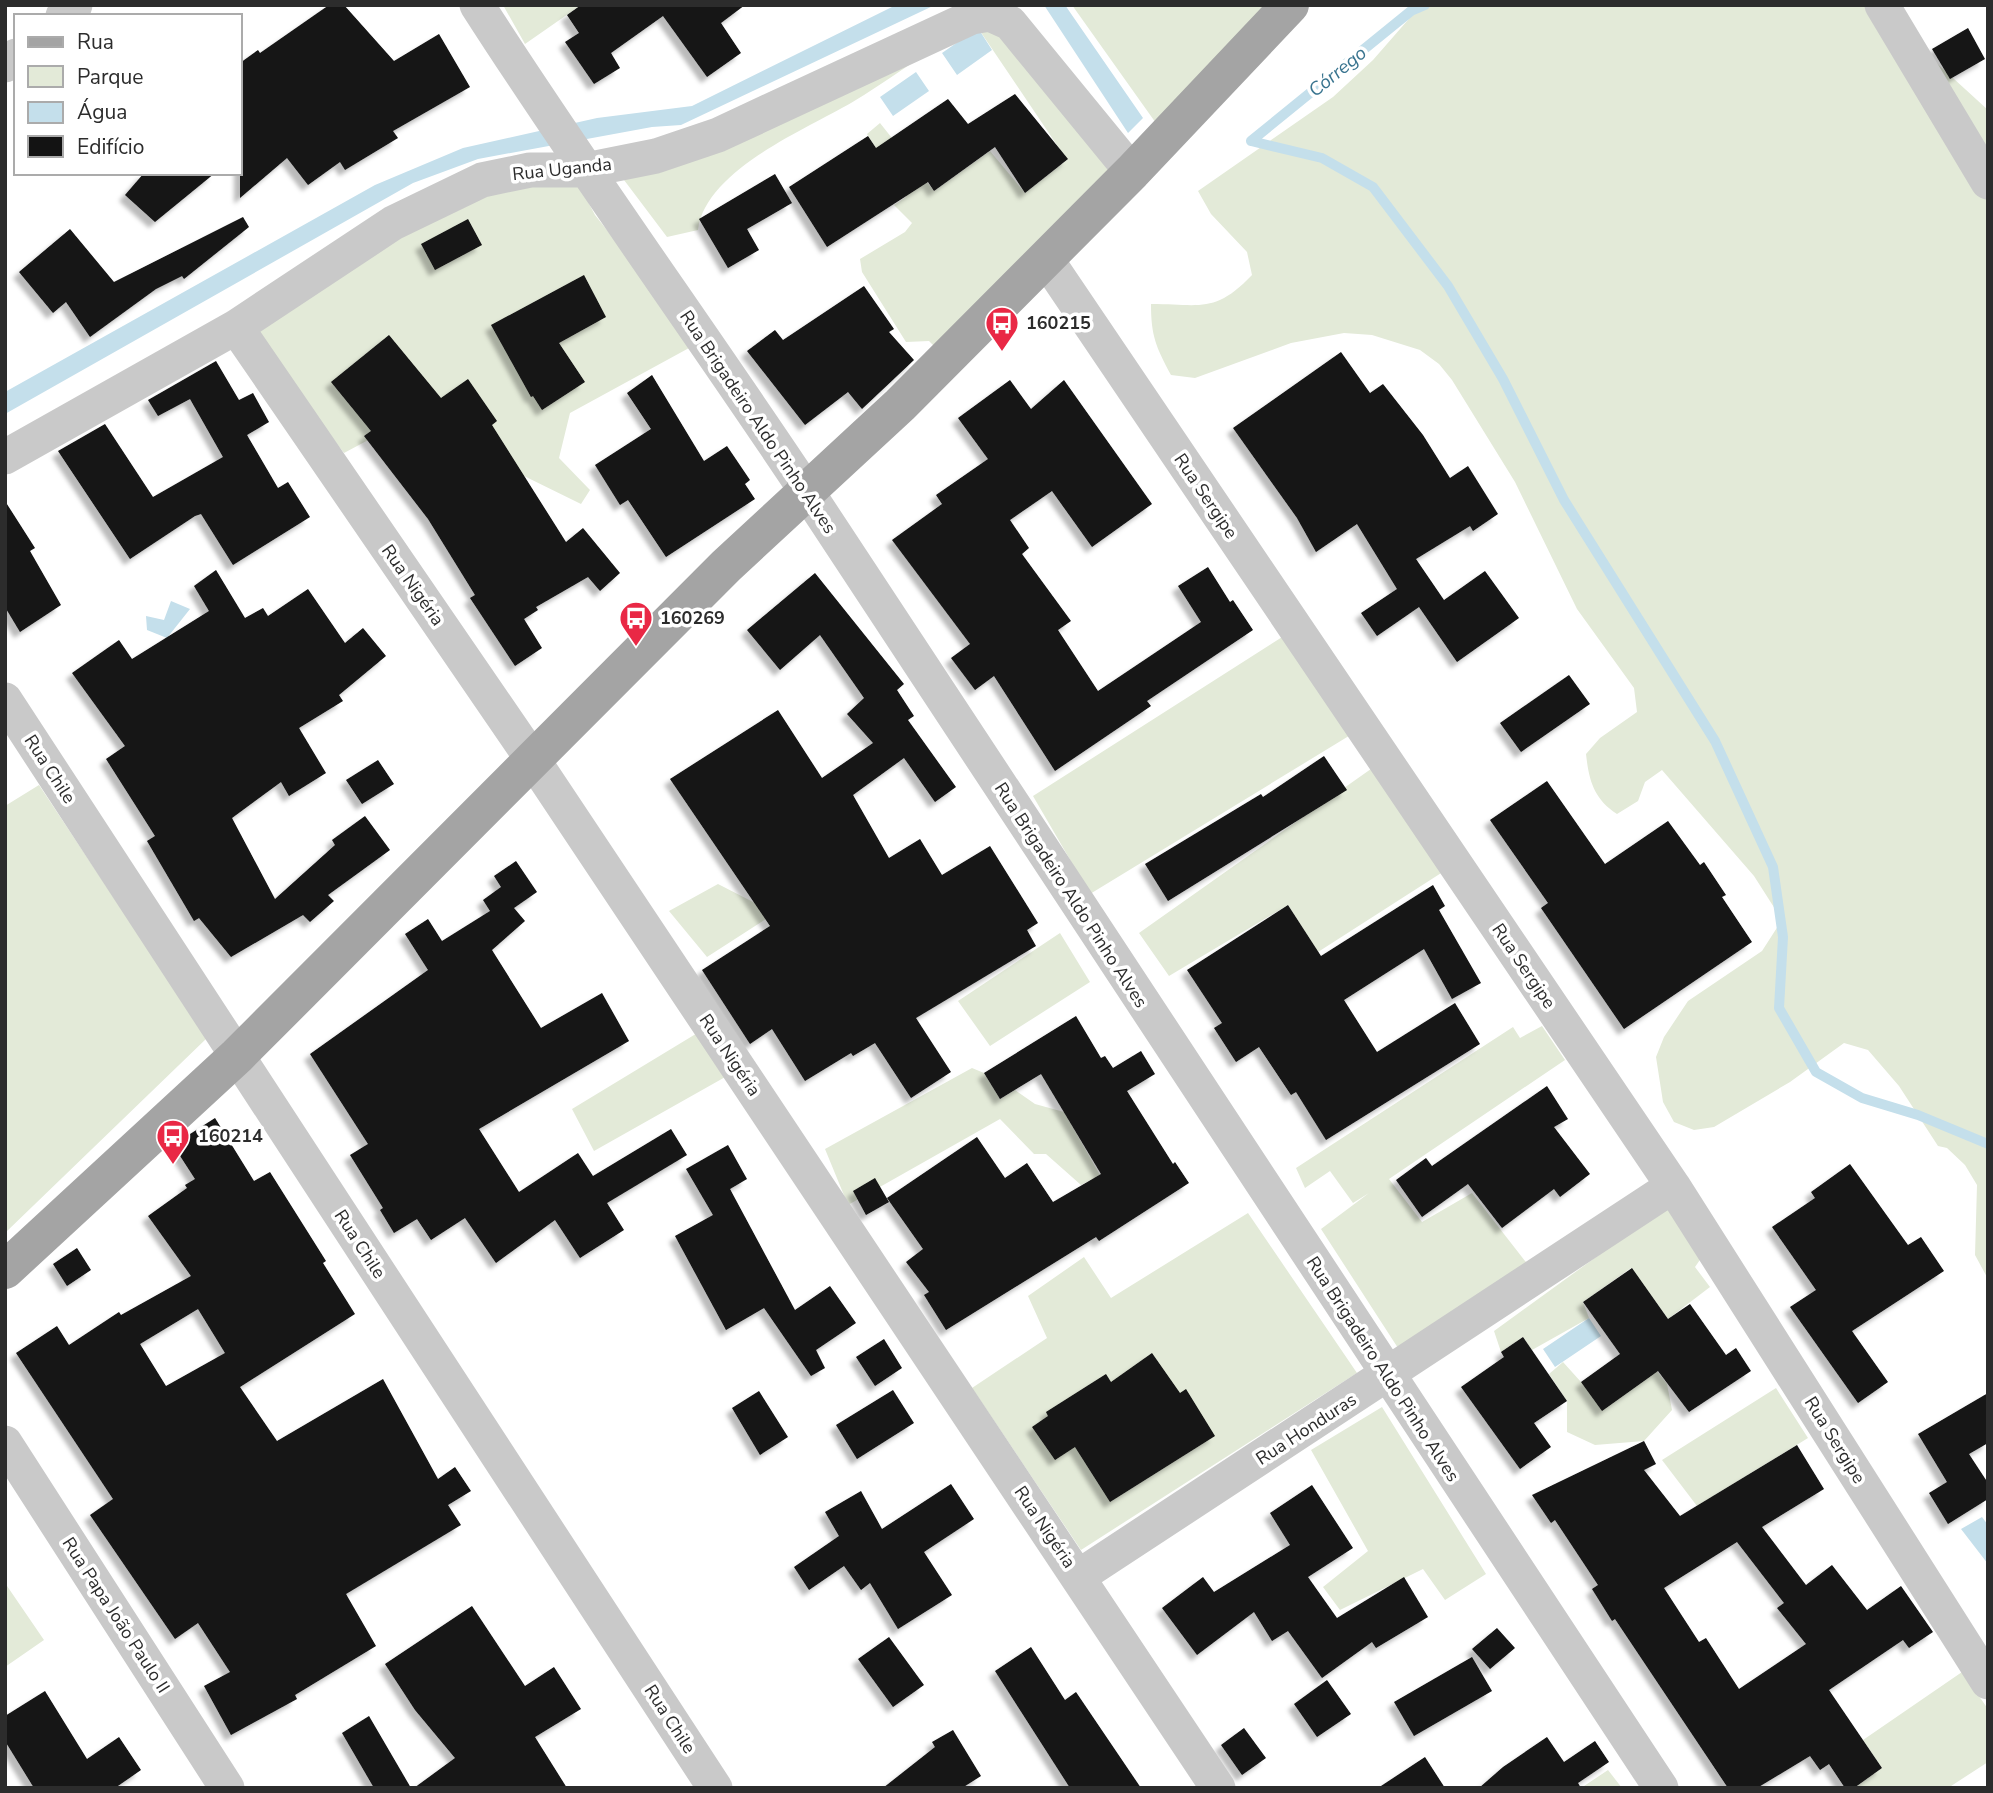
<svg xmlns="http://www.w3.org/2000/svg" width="1993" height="1793" font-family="'Nunito Sans',sans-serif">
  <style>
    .green { fill: #e3ead8 }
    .water { fill: #c4dfeb }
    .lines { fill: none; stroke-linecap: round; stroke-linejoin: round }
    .stream { stroke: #c4dfeb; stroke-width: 10 }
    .building { fill: #131313; fill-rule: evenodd; filter: url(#shadow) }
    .minor { stroke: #c9c9c9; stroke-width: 35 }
    .major { stroke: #a4a4a4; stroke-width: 38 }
    .labels { text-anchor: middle; stroke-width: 7; stroke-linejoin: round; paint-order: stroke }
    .street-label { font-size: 18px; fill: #2c2c2c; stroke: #fff }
    .poi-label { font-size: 18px; font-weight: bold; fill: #2c2c2c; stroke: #fff; text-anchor: start }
    .water-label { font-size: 19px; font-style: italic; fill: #39748f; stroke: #fff }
  </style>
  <defs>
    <filter id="shadow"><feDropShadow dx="-6" dy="6" stdDeviation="2" flood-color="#0004"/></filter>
  </defs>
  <rect width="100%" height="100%" fill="#fff"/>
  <!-- green -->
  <path class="green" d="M503,5H581L525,44Z
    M1072,5H1276L1158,126Z
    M1421,5H1873L1988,110V1279L1975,1255L1977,1185L1965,1165L1947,1148L1938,1146L1899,1086L1868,1050L1844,1043L1790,1082L1714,1127L1694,1130L1674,1122L1663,1102L1656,1057L1664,1037L1688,1001L1762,951L1782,920L1754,876L1662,770L1645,782L1638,801L1617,814C1594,799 1589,781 1586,754L1600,738L1637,712L1634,688L1577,609L1515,482L1452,380L1439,364L1420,350L1372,335L1344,333L1291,343L1195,378L1171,375C1156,347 1151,336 1151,304C1200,304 1215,314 1252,275L1247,252L1211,214L1198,191L1333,97L1373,60Z
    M994,26L1112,168L938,350L929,341L906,342L862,272L860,259L905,232L912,223L894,205L906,197L867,134L880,123L934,191L990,151L1025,193L1067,160L978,28Z
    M954,34C920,57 886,82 851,103C804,130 705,171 698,230L667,237L621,176Z
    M521,181L580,187L595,215L647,281L689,348L570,413L559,458L590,490L581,504L524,476L415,415L344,453L250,331L396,231Z
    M1290,632L1357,731L1090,894L1033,796Z
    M1378,764L1449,868L1318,952L1288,905L1169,976L1139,933Z
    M39,785L207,1038L5,1233V806Z
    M718,884L755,903L766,919L707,957L669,911Z
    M1060,933L1090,982L990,1046L958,1001Z
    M1542,1026L1565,1060L1389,1179L1422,1222L1472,1193L1529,1266L1398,1348L1321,1229L1369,1193L1353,1203L1330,1171L1305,1188L1296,1168L1513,1027L1520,1038Z
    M699,1032L727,1076L594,1151L572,1109Z
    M972,1068L984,1073L1000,1099L1015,1090L1035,1104L1064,1112L1100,1175L1081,1185L1046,1154H1034L1000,1119L848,1205L825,1149Z
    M1672,1202L1704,1254L1695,1267L1710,1287L1668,1319L1631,1268L1583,1302L1589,1318L1532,1350L1523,1337L1501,1352L1494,1331Z
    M1248,1213L1357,1373L1081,1550L972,1388L1047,1338L1028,1296L1084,1257L1111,1298Z
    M1563,1362L1581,1382L1657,1371L1667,1384L1672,1410L1644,1441L1595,1445L1567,1432V1401L1549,1374Z
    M1776,1388L1808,1438L1697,1506L1662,1460Z
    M1382,1407L1486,1574L1445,1600L1423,1569L1340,1610L1323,1587L1368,1551L1311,1450Z
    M5,1583L44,1640L5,1667Z
    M1962,1672L1988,1709V1762L1948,1788H1854L1882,1768L1863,1740Z
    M1608,1770L1622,1788H1581Z"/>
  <!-- water -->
  <path class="water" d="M896,5H935L681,125L652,127L478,159L413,183L5,414V392L375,185L463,148L597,118L692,106Z
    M1044,5H1065L1143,118L1128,133Z
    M978,28L992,50L957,75L942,53Z
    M916,72L929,91L893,116L880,97Z
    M171,601L190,609L167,638L147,630L146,616L164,620Z
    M1589,1318L1601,1336L1555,1367L1543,1349Z
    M1982,1517L1988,1525V1564L1961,1529Z"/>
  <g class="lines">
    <!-- stream -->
    <path class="stream" d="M1251,141L1322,158L1373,187L1448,286L1503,379L1564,500L1715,741L1773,867L1783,937L1779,1008L1816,1072L1862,1098L1918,1115L1988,1144
      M1251,141L1411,11L1425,5"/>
  </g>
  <!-- building -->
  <path class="building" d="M329,5H344L394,61L439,34L470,87L393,131L398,138L345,170L340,162L308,185L287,158L240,198V63L258,50L260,53Z
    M581,5H745L721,23L741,53L707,77L663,16L611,53L620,68L594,84L565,42L579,33L567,15Z
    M1968,28L1985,59L1950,79L1932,49Z
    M1015,94L1068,159L1025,193L995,147L934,191L928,182L827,247L789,187L868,136L876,148L948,99L968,124Z
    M144,173H215L155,222L125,195Z
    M775,174L792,203L747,229L759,250L728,268L699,219Z
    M243,217L249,227L184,279L182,276L156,289L90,337L66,302L53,313L19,272L70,229L114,282Z
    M468,219L482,245L435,270L421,244Z
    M584,275L606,317L559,343L585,382L542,410L533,396L531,397L491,325Z
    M864,286L894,329L889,332L914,360L862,409L848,392L805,425L747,351L775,330L783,340Z
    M389,335L441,398L468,379L497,421L492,425L566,542L583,528L620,573L600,591L588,577L536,607L538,610L524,619L542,648L515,666L470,598L475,595L428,519L364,436L371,431L331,382Z
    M1341,352L1370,393L1383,384L1423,435L1450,478L1468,466L1498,514L1473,531L1470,526L1416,559L1444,600L1485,571L1519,618L1457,662L1419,607L1377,636L1361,613L1397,589L1357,524L1316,552L1297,518L1233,428Z
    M216,361L239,400L253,393L269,422L247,435L278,488L288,482L310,517L233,565L201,514L195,516L130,559L58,451L105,424L153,497L223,457L190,399L158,416L148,400Z
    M652,375L704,461L727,446L750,480L745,484L755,499L666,557L628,500L620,505L595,465L651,429L627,393Z
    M1010,380L1031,409L1064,380L1152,504L1092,547L1052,491L1010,520L1029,548L1022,554L1071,621L1058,630L1098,691L1201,622L1178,586L1208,567L1230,602L1233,600L1253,630L1147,701L1151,706L1055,771L994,676L975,690L951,658L970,644L892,540L942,504L936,495L988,459L958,418Z
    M5,501L35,548L30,551L61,605L20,632L5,607Z
    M216,570L245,618L263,608L268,616L308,589L345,643L363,628L386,656L339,695L343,701L299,728L326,773L289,796L281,782L232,818L275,899L335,845L332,840L365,816L390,850L328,895L334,901L310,922L303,915L231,957L199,918L194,921L147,841L155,836L106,759L125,746L72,673L119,640L132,659L209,611L194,586Z
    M815,573L904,684L897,690L914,716L908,720L956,787L935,802L904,758L853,795L889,858L920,839L942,875L990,846L1038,923L1027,930L1036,946L916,1018L951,1072L911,1098L875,1043L853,1056L851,1053L805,1081L772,1029L750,1044L702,970L770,926L670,779L778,710L822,778L873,743L847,714L864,698L820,635L780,670L747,630Z
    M1569,675L1590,704L1521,752L1500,723Z
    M1324,756L1347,790L1168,901L1145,864L1261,794L1263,797Z
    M378,760L394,784L362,804L346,780Z
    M1547,781L1605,864L1668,821L1700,865L1704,862L1726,895L1722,897L1752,942L1624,1029L1541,908L1548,903L1490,820Z
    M516,861L537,892L514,908L525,921L492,950L541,1028L602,993L629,1041L479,1129L519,1192L578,1153L593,1176L671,1129L687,1155L607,1203L624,1230L580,1258L555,1220L496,1263L465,1218L431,1240L417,1219L394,1233L380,1210L383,1208L350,1155L368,1144L310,1054L428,970L405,934L428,919L442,941L490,911L483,900L501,887L494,876Z
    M1433,885L1445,906L1439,910L1481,983L1452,999L1424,949L1344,1000L1377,1052L1455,1003L1480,1044L1326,1140L1296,1092L1291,1095L1259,1047L1236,1062L1214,1028L1222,1023L1187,970L1288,905L1321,956Z
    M1076,1016L1101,1058L1105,1056L1113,1068L1141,1051L1155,1074L1127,1091L1173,1164L1175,1162L1189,1183L1099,1241L1096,1237L946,1330L924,1295L929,1292L906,1262L923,1249L887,1198L977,1137L1005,1178L1027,1163L1053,1202L1101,1174L1041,1074L1000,1099L984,1073Z
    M1547,1086L1568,1119L1554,1127L1590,1174L1560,1197L1554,1189L1502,1228L1468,1184L1422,1217L1396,1180L1426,1158L1432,1166Z
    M215,1118L254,1181L270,1172L326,1261L323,1263L355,1314L240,1387L277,1441L383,1379L438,1479L455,1467L471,1491L448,1505L461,1525L346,1594L376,1646L295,1695L297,1699L231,1735L204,1686L230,1672L198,1623L175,1639L90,1515L113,1499L16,1353L57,1326L69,1345L119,1312L121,1315L191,1276L148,1216L187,1188L185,1185L195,1179L173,1145ZM198,1309L225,1353L166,1386L140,1344Z
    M728,1145L747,1179L730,1189L795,1310L830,1286L856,1323L816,1350L825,1368L811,1376L764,1308L726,1330L675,1236L713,1215L686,1169Z
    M1850,1164L1908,1245L1921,1237L1944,1271L1852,1331L1888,1382L1858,1403L1790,1307L1816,1290L1772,1227L1815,1198L1811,1192Z
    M875,1178L889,1202L866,1215L853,1191Z
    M77,1248L91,1270L67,1286L53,1264Z
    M1632,1268L1668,1319L1690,1304L1726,1355L1736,1348L1751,1371L1689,1412L1658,1371L1602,1411L1581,1382L1620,1354L1583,1302Z
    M1523,1337L1567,1401L1534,1423L1551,1447L1520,1469L1461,1387L1504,1357L1501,1352Z
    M884,1339L902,1368L875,1386L856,1357Z
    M1152,1353L1180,1393L1186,1389L1215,1436L1110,1502L1075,1447L1055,1460L1032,1427L1048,1416L1046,1412L1106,1374L1111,1382Z
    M893,1390L914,1423L857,1459L836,1425Z
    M759,1391L788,1437L760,1455L732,1408Z
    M1988,1393V1443L1969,1454L1988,1483V1499L1948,1524L1929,1493L1947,1482L1918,1434Z
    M1644,1441L1656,1464L1644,1470L1680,1516L1797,1445L1824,1489L1762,1527L1806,1585L1832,1565L1867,1610L1901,1586L1933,1632L1909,1648L1903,1640L1829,1690L1882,1768L1854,1788H1845L1829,1764L1820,1770L1810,1756L1757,1788H1728L1615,1619L1612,1621L1592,1589L1598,1585L1555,1520L1551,1523L1532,1495ZM1737,1542L1784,1603L1777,1608L1806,1644L1739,1689L1706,1638L1699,1642L1664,1588Z
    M951,1484L974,1519L924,1552L952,1595L898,1629L870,1583L861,1590L844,1566L809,1590L794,1567L839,1536L825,1512L861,1491L882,1529Z
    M1312,1485L1353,1548L1308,1577L1337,1618L1404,1577L1428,1617L1376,1648L1372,1642L1322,1678L1288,1631L1272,1641L1254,1612L1197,1655L1162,1608L1203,1577L1214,1592L1290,1545L1270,1513Z
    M472,1606L525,1686L554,1667L581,1709L535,1737L567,1788H414L455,1758L415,1710L385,1664Z
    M1497,1628L1515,1648L1490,1669L1472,1649Z
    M889,1637L924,1685L893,1707L858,1659Z
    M1031,1647L1065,1700L1076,1692L1141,1788H1070L995,1671Z
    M1472,1657L1492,1691L1414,1736L1394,1702Z
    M1327,1680L1351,1714L1317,1737L1294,1704Z
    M45,1691L87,1759L119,1737L141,1770L115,1788H34L5,1741V1716Z
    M369,1716L411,1788H374L342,1733Z
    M1244,1728L1266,1758L1242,1775L1221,1745Z
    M953,1730L981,1776L962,1788H883L935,1747L932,1742Z
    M1547,1737L1564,1762L1595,1741L1609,1762L1578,1783L1581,1788H1479L1503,1767Z
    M1425,1757L1445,1788H1378Z"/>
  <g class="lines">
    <!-- minor -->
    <path class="minor" d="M477,5C584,172 700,331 809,495C1095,924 1375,1358 1661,1788
      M1882,5L1988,182
      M63,16L75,5
      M5,65L16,56
      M1046,259L1673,1186L1988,1682
      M236,327L533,760L1218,1788
      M5,457L236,327L393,223L482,180L530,170H586L656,156L718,135L972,17L990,14L1010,23L1132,172
      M5,700L715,1788
      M5,1443L227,1788
      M1078,1577L1673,1186"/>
    <!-- major -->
    <path class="major" d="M5,1270L237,1056L726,566L900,405L1132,172L1290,5"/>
  </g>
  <!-- icons -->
  <defs>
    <symbol id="bus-pin" viewBox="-11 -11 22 30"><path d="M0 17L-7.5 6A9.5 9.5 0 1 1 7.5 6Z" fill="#e92845" stroke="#fff"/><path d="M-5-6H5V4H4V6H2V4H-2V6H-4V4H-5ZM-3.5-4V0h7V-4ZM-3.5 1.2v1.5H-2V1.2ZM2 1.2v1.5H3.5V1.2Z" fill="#fff"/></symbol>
  </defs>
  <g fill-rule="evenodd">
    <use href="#bus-pin" x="983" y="304" width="38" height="52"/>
    <use href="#bus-pin" x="617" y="599" width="38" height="52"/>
    <use href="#bus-pin" x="154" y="1117" width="38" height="52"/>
  </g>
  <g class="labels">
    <!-- street labels -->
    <g class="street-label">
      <text transform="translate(562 169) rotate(-6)" y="6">Rua Uganda</text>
      <text transform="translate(758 422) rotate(56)" y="6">Rua Brigadeiro Aldo Pinho Alves</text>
      <text transform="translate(1206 496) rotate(56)" y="6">Rua Sergipe</text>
      <text transform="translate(413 585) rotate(55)" y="6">Rua Nigéria</text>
      <text transform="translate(50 769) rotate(57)" y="6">Rua Chile</text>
      <text transform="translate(1071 895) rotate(57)" y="6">Rua Brigadeiro Aldo Pinho Alves</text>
      <text transform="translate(1524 966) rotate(56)" y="6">Rua Sergipe</text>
      <text transform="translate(730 1055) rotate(56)" y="6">Rua Nigéria</text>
      <text transform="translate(360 1244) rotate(57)" y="6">Rua Chile</text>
      <text transform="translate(1383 1369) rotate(57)" y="6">Rua Brigadeiro Aldo Pinho Alves</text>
      <text transform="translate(1306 1429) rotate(-33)" y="6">Rua Honduras</text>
      <text transform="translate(1835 1440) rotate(58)" y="6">Rua Sergipe</text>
      <text transform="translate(1045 1527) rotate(56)" y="6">Rua Nigéria</text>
      <text transform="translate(116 1615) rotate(57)" y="6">Rua Papa João Paulo II</text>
      <text transform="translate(670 1719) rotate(57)" y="6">Rua Chile</text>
    </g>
    <!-- poi labels -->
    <g class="poi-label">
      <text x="1026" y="329">160215</text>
      <text x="660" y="624">160269</text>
      <text x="198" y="1142">160214</text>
    </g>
    <!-- water labels -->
    <g class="water-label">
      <text transform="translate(1337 71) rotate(-39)" y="7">Córrego</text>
    </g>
  </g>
  <!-- border -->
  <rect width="1993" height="1793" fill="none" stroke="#2c2c2c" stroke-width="14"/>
  <!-- legend -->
  <rect x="14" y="14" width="228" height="161" fill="#ffffff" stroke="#ababab" stroke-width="2"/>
  <rect x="28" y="37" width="35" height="10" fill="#a4a4a4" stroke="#ababab" stroke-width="2"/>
  <text x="77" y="49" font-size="21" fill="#2c2c2c">Rua</text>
  <rect x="28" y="66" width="35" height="21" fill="#e3ead8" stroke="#ababab" stroke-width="2"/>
  <text x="77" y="84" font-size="21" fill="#2c2c2c">Parque</text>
  <rect x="28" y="102" width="35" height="21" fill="#c4dfeb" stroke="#ababab" stroke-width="2"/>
  <text x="77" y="119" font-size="21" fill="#2c2c2c">Água</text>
  <rect x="28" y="136" width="35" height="21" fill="#131313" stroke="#ababab" stroke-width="2"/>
  <text x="77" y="154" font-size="21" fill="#2c2c2c">Edifício</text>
</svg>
